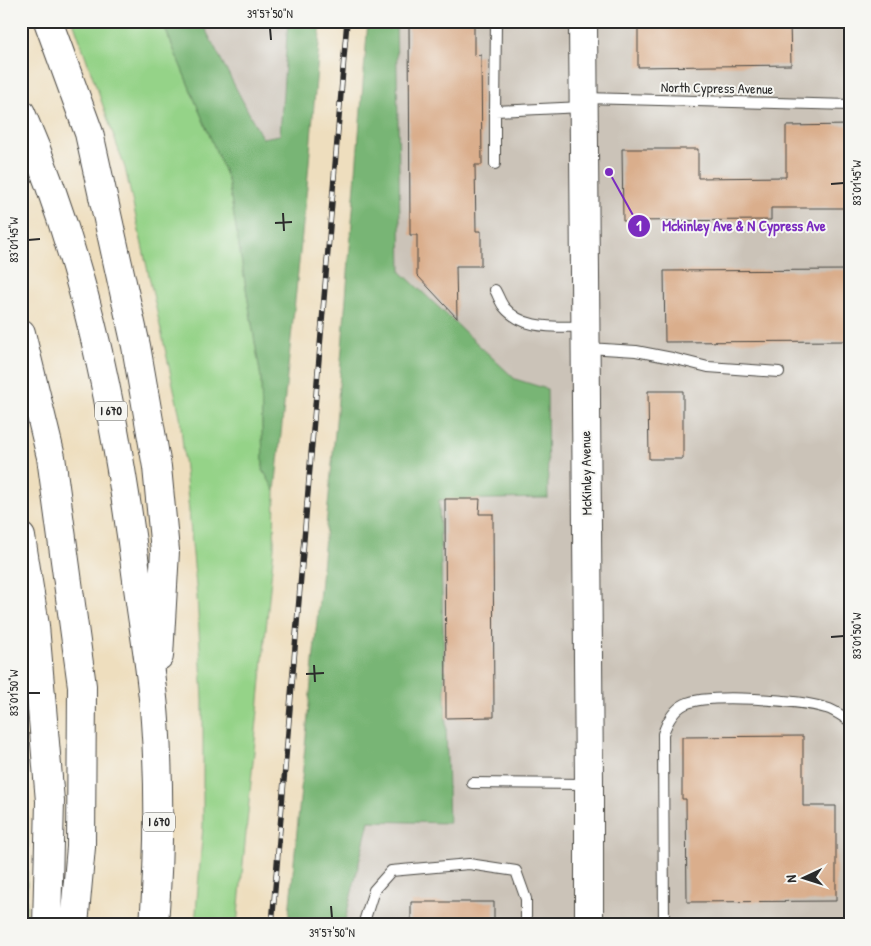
<svg xmlns="http://www.w3.org/2000/svg" width="871" height="946" font-family="'Patrick Hand',sans-serif">
  <style>
    .industrial { fill: #cbc3b8 }
    .green { fill: #95d388; stroke: #607f5a }
    .forest { fill: #78b574; stroke: #527050 }
    .building { fill: #daae8c }
    .lines { fill: none; stroke-linecap: round; stroke-linejoin: round }
    .lane-casing { stroke: #484641; stroke-width: 12 }
    .secondary-casing { stroke: #484641; stroke-width: 30 }
    .highway-casing { stroke: #484641; stroke-width: 30 }
    .lane { stroke: #fff; stroke-width: 10 }
    .secondary { stroke: #fff; stroke-width: 28 }
    .highway { stroke: #fff; stroke-width: 28 }
    .rail-casing { stroke: #2b2b2b; stroke-width: 5.5 }
    .rail { stroke: #f6f6f2; stroke-width: 4; stroke-dasharray: 11; stroke-linecap: butt }
    .ticks { fill: none; stroke: #2b2b2b; stroke-width: 2 }
    .labels { text-anchor: middle; stroke-width: 4; stroke-linejoin: round; paint-order: stroke }
    .shield { fill: #f6f6f2; stroke: #686867; stroke-width: 1 }
    .shield-label { font-size: 12px; font-weight: bold; fill: #2b2b2b }
    .street-label { font-size: 14px; fill: #2b2b2b; stroke: #f6f6f2 }
    .leader { fill: none; stroke: #7b2cbf; stroke-width: 2 }
    .callout-dot { fill: #7b2cbf; stroke: #f6f6f2; stroke-width: 2 }
    .mark-label { font-size: 15px; text-anchor: middle; font-weight: bold; fill: #fff }
    .callout-label { font-size: 15px; text-anchor: middle; font-weight: bold; fill: #7b2cbf; stroke: #f6f6f2; stroke-width: 4; stroke-linejoin: round; paint-order: stroke }
    .neatline { fill: none; stroke: #2b2b2b; stroke-width: 2 }
    .ticks-label { font-size: 12px; text-anchor: middle; fill: #2b2b2b }
  </style>
  <rect width="100%" height="100%" fill="#f6f6f2"/>
  <filter id="ink" filterUnits="userSpaceOnUse"><feTurbulence type="fractalNoise" baseFrequency=".02" numOctaves="2"/><feDisplacementMap in="SourceGraphic" scale="10" xChannelSelector="R" yChannelSelector="G"/><feConvolveMatrix kernelMatrix="1 2 1 2 8 2 1 2 1" color-interpolation-filters="sRGB"/></filter>
  <filter id="wash" filterUnits="userSpaceOnUse"><feTurbulence type="fractalNoise" baseFrequency=".0096" numOctaves="4" result="noise"/><feDisplacementMap in="SourceGraphic" scale="20" xChannelSelector="R" yChannelSelector="G"/><feGaussianBlur stdDeviation="1.12" result="paint"/><feColorMatrix in="noise" values="0 0 0 0 0 0 0 0 0 0 0 0 0 0 0 0 0 1.4 0 .05"/><feComposite in="paint" operator="in"/></filter>
  <g filter="url(#wash)">
    <rect width="100%" height="100%" fill="#eedebe"/>
    <!-- industrial -->
    <path class="industrial" d="M201,21H288L280,136L262,138Z
      M396,21H850V925H344L369,821L449,823L439,500L548,498L547,389L515,379L401,272Z"/>
    <!-- green -->
    <path class="green" d="M73,21H162L228,180L261,378L263,470L275,491L274,547L237,925H195L203,826V699L197,597L180,416L125,168Z
      M21,700L28,844L26,925H21Z"/>
    <!-- forest -->
    <path class="forest" d="M162,21H201L262,138L280,135L288,21H321L307,186L275,491L263,470L261,378L228,180Z
      M368,21H396L401,272L515,379L547,389L548,498L439,500L449,823L369,821L344,925H288L337,411Z"/>
    <g id="blocks">
      <!-- building -->
      <path class="building" d="M409,21H474V56L481,55L482,165H475L476,231H481V266H456L457,318L417,275V235H410Z
        M638,21H790L791,65L638,67Z
        M850,125V208H771V220L623,221L622,149H698V178L786,177V126Z
        M850,270V341L665,342L664,271Z
        M648,391H683V459H649Z
        M445,499H480L479,514H493L494,717L446,718Z
        M803,736V806H836V901L687,902L686,799H682V737Z
        M411,902H494V925H411Z"/>
    </g>
  </g>
  <g filter="url(#ink)">
    <use href="#blocks" fill-opacity="0" stroke="#484641" stroke-width="1"/>
    <g class="lines">
      <defs>
        <path id="lane" d="M496,21L495,111L583,107
          M585,98L850,105
          M495,164V111
          M495,290C498,295 500,302 504,307C524,331 556,326 584,327
          M588,348L636,351L672,358L708,367L779,372
          M472,783L588,784
          M363,925L374,890L391,871L469,864L516,871L526,899V925
          M664,925L663,734C667,722 673,710 685,704C708,693 801,700 826,708C834,710 842,716 850,721"/>
        <path id="secondary" d="M583,21L589,784V925"/>
        <path id="highway" d="M48,21L89,133L136,346L157,467L165,551L159,656
          M21,113C86,262 117,421 137,580C143,627 152,674 155,721C160,789 159,857 154,925
          M21,333L51,457L82,686L81,847L74,925
          M21,537L35,626L50,801L47,925"/>
      </defs>
      <!-- lane casing -->
      <use href="#lane" class="lane-casing"/>
      <!-- secondary casing -->
      <use href="#secondary" class="secondary-casing"/>
      <!-- highway casing -->
      <use href="#highway" class="highway-casing"/>
      <!-- lane -->
      <use href="#lane" class="lane"/>
      <!-- secondary -->
      <use href="#secondary" class="secondary"/>
      <!-- highway -->
      <use href="#highway" class="highway"/>
      <defs>
        <path id="rail" d="M272,925L347,21"/>
      </defs>
      <!-- rail casing -->
      <use href="#rail" class="rail-casing"/>
      <!-- rail -->
      <use href="#rail" class="rail"/>
    </g>
  </g>
  <!-- ticks -->
  <path class="ticks" d="M270,28L271,40M831,184L844,183M283,213L284,231M275,223L292,222M28,240L40,239M831,637L844,636M314,665L315,682M306,674L324,673M28,693H40M331,906L332,918"/>
  <g class="labels">
    <!-- shield labels -->
    <g class="shield">
      <rect x="95" y="401.5" width="32" height="19" rx="4"/>
      <rect x="143" y="812.5" width="32" height="19" rx="4"/>
    </g>
    <g class="shield-label">
      <text x="111" y="415">I 670</text>
      <text x="159" y="826">I 670</text>
    </g>
    <!-- street labels -->
    <g class="street-label">
      <text transform="translate(717 88) rotate(1)" y="5">North Cypress Avenue</text>
      <text transform="translate(586 473) rotate(-91)" y="5">McKinley Avenue</text>
    </g>
  </g>
  <!-- callouts -->
  <path class="leader" d="M609 172L639 226"/>
  <g class="callout-dot">
    <circle cx="609" cy="172" r="5"/>
    <circle cx="639" cy="226" r="12"/>
  </g>
  <g class="mark-label">
    <text x="639" y="231">1</text>
  </g>
  <g class="callout-label">
    <text x="744" y="231">Mckinley Ave &amp; N Cypress Ave</text>
  </g>
  <!-- margin -->
  <rect width="871" height="946" fill="none" stroke="#f6f6f2" stroke-width="55"/>
  <!-- north arrow -->
  <g transform="translate(804 878) rotate(266)" stroke="#f6f6f2" stroke-width="4" paint-order="stroke">
  <path d="M0-4L9 19L0 12L-9 19Z" fill="#2b2b2b"/>
  <text y="-8" font-size="14" font-weight="bold" text-anchor="middle" fill="#2b2b2b">N</text>
  </g>
  <rect x="28" y="28" width="816" height="890" class="neatline"/>
  <g class="ticks-label">
    <text x="270" y="18">39°57'50"N</text>
    <text transform="translate(857 183) rotate(-90)" y="4">83°01'45"W</text>
    <text transform="translate(14 240) rotate(-90)" y="4">83°01'45"W</text>
    <text transform="translate(857 636) rotate(-90)" y="4">83°01'50"W</text>
    <text transform="translate(14 693) rotate(-90)" y="4">83°01'50"W</text>
    <text x="332" y="937">39°57'50"N</text>
  </g>
</svg>
